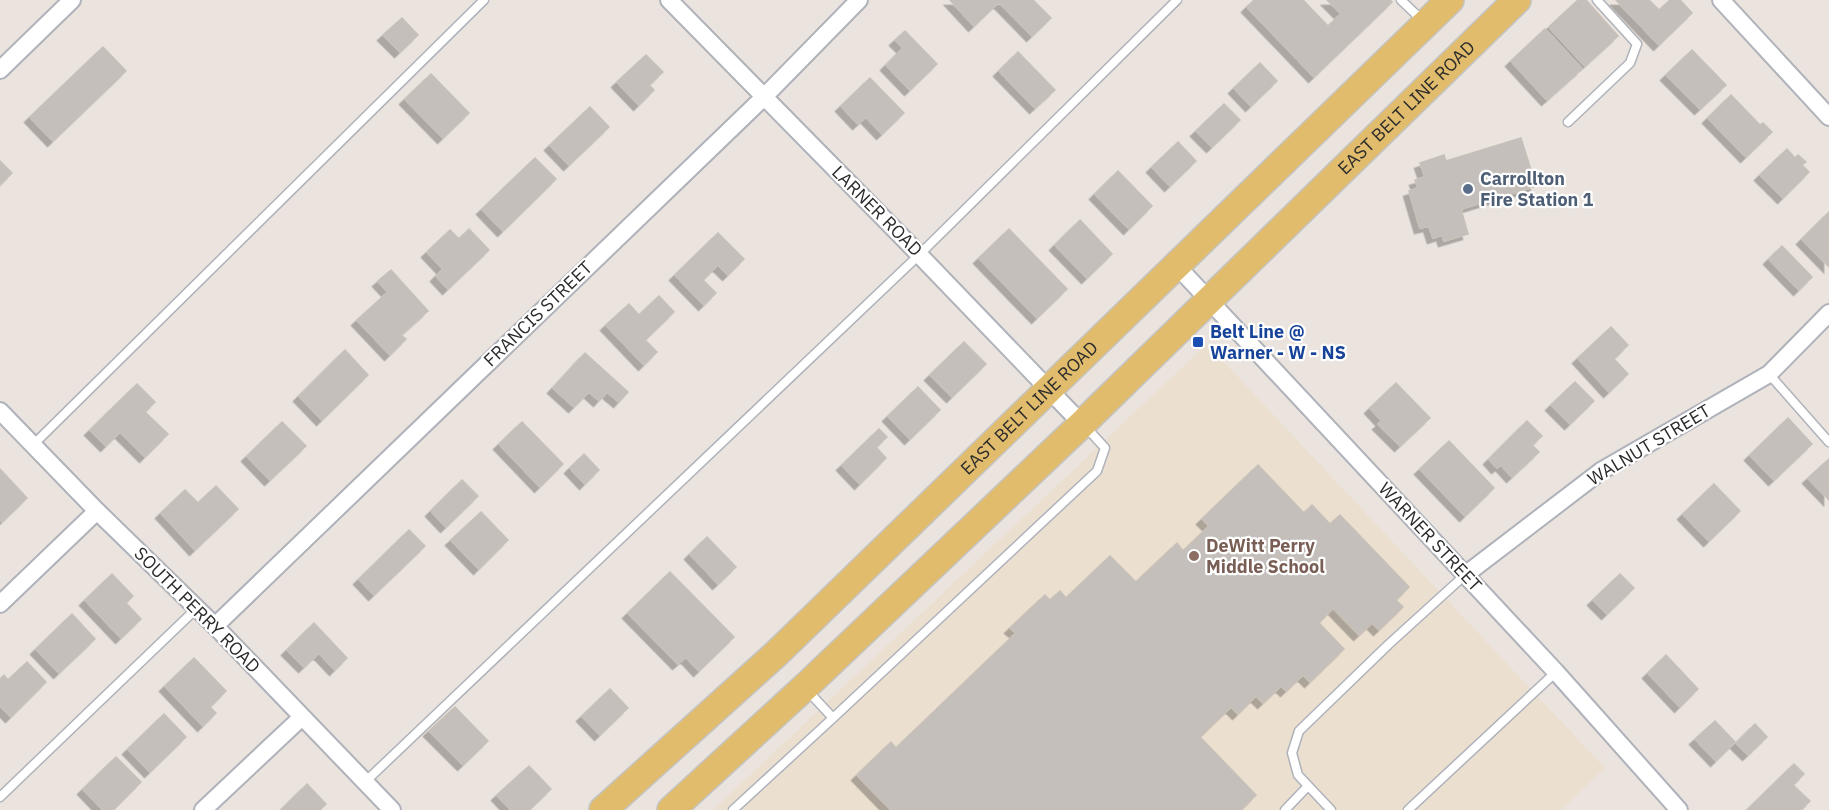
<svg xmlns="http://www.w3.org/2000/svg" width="1829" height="810" font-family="'IBM Plex Sans',sans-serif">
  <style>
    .education { fill: #ebdfd0 }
    .building { fill: #c4bfba; stroke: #c6c0b8; stroke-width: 1.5; filter: url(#shadow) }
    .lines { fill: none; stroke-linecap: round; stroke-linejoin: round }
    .lane-casing { stroke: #afb2ba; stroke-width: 11 }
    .street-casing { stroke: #afb2ba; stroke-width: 20 }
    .primary-casing { stroke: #c4c4c4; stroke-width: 30 }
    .lane { stroke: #fff; stroke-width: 8 }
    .street { stroke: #fff; stroke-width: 16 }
    .primary { stroke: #e1bc6d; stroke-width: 27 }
    .service-dot { fill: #5c6f8a; stroke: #fff; stroke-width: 2 }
    .transit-dot { fill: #1a4fb4; stroke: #fff; stroke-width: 2 }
    .education-dot { fill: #8d6e63; stroke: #fff; stroke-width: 2 }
    .labels { text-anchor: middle; stroke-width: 4.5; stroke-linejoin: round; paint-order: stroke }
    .street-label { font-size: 18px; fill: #2b2b2b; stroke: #fff }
    .service-label { font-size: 18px; font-weight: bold; fill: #4e5e75; stroke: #fff; text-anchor: start }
    .transit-label { font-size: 18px; font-weight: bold; fill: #164399; stroke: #fff; text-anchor: start }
    .education-label { font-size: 18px; font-weight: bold; fill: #785e54; stroke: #fff; text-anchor: start }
  </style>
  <defs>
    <filter id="shadow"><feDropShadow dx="-5.5" dy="5.5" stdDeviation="0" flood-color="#0004"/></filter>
  </defs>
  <rect width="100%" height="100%" fill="#ebe4de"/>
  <!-- education -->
  <path class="education" d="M1207,344L1605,768L1561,810H713Z"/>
  <!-- building -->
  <path class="building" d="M950,0H1033L1051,18L1032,36L999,2L974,26Z
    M1254,0H1303L1328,26L1341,14L1327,0H1390L1392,2L1314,77L1247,7Z
    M1578,0H1586L1618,36L1585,66L1549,27Z
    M1616,0H1649L1659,10L1670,0H1680L1692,13L1659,45Z
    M402,18L418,35L400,52L383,35Z
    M1545,29L1582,69L1547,100L1511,61Z
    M905,31L937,64L910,90L886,65L903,48L895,40Z
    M103,47L126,71L53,141L30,117Z
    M1692,50L1726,85L1700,109L1666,75Z
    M1018,52L1055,90L1035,108L999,71Z
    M646,55L663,72L649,85L654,90L639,105L617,82Z
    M1260,63L1277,81L1251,106L1234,88Z
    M431,74L469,113L443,138L405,99Z
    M870,78L904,113L882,134L866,117L858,124L841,106Z
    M1731,95L1760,125L1763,123L1772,132L1746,157L1708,118Z
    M1224,104L1240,120L1212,147L1196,131Z
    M590,107L609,127L569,165L550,145Z
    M1521,138L1536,186L1461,209L1468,234L1444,241L1442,235L1433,238L1429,226L1420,228L1409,191L1418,188L1415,180L1425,177L1420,163L1444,155L1446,161Z
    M1178,142L1196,161L1170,186L1152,167Z
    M1787,149L1795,158L1798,155L1806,162L1802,165L1809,172L1783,198L1760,175Z
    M535,158L556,179L503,231L482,209Z
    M0,161L12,173L0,185Z
    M1118,171L1152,206L1129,229L1095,194Z
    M1829,212V267L1802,239Z
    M1080,220L1112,254L1087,278L1055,245Z
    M469,229L489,250L448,289L436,276L443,269L427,252L450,230L459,239Z
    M1009,229L1067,289L1037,318L979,258Z
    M718,233L744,259L728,275L718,265L703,280L716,293L704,305L675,275Z
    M1782,246L1812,277L1799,290L1769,259Z
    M391,270L428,311L401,335L406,339L390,355L357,320L388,292L378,281Z
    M659,296L674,312L645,340L657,352L644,365L606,325L629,304L639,315Z
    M1611,327L1628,345L1614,359L1628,374L1609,392L1578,358Z
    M964,342L986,364L952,397L930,375Z
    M345,350L368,375L322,420L299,396Z
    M585,353L628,392L619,402L607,392L599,401L589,392L574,407L553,388Z
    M1575,382L1594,401L1570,424L1551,405Z
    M1396,383L1430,418L1400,446L1378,424L1382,421L1370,408Z
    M137,384L155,402L145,412L168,434L145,457L120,432L106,446L90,430Z
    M918,387L940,410L910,439L888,416Z
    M1788,418L1812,444L1774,480L1750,455Z
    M1527,421L1542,436L1532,445L1539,452L1512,477L1501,465L1497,468L1489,459Z
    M282,422L306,446L270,480L247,456Z
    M522,422L563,464L540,487L499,444Z
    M879,429L887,437L876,447L886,458L860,484L842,465Z
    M1449,441L1494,488L1465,516L1420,469Z
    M584,454L599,470L585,484L570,468Z
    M1829,459V500L1808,478Z
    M1258,465L1304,513L1312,505L1330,524L1340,515L1409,587L1396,600L1403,607L1379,630L1372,623L1359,635L1333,608L1319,623L1344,649L1310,682L1303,675L1286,691L1281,686L1263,703L1256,696L1238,714L1231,707L1200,737L1256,795L1241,810H891L857,775L891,742L896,748L1016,633L1010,628L1045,595L1050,600L1060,591L1066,598L1110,556L1136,582L1177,543L1183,551L1209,526L1202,519Z
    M0,469L27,498L2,522L0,520Z
    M462,480L478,496L446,527L431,511Z
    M1714,484L1740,511L1709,541L1683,514Z
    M216,486L238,509L195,550L161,513L185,490L198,503Z
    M481,512L508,540L479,569L451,540Z
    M409,530L425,546L374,595L359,579Z
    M707,537L736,567L718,584L690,554Z
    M670,572L734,637L699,671L686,657L678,664L628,613Z
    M112,574L133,596L126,603L141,619L121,638L85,600Z
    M1620,574L1634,588L1607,614L1593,600Z
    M72,614L95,639L59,673L36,649Z
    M314,623L347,658L335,670L319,653L304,667L287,650Z
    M1666,655L1698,689L1680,707L1648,673Z
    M194,658L226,691L210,707L216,713L203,726L165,686Z
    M27,662L46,682L11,717L0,706V679L4,675L8,680Z
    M610,689L628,708L600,735L582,716Z
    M455,707L488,741L463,765L429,731Z
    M164,714L186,737L150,772L128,749Z
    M1715,721L1735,742L1716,761L1695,739Z
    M1755,724L1767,737L1748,755L1736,743Z
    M116,757L141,782L113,810H103L83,789Z
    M1794,764L1804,774L1793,785L1810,801L1801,810H1749L1748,809Z
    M529,766L551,789L529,810H511L497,795Z
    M307,784L326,804L320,810H281Z"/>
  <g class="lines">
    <defs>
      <path id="lane" d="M1401,0L1423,21
        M1568,122L1630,63L1637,44L1597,0
        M1769,374L1829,442
        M33,445L484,0
        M807,690L833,718L1097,471L1105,448L1084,425
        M365,782L920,254L1177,0
        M0,797L197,608
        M733,810L833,718
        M1285,810L1308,786
        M1331,810L1298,775L1292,753L1299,731L1389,644L1465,575
        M1408,810L1556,672"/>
      <path id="street" d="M669,0L907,242L1082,424
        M1721,0L1829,117
        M0,70L72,0
        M1177,266L1556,672L1679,810
        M0,411L97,511L215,626L392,810
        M1465,575L1601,471L1769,374L1829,313
        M0,604L97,511
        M215,626L764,97L859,0
        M203,810L302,717"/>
      <g id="primary">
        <path id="s1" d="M603,810L776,654L1450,0"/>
        <path id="s2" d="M671,810L805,687L1082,424L1517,0"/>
      </g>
    </defs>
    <!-- lane casing -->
    <use href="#lane" class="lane-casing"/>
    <!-- street casing -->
    <use href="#street" class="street-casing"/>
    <!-- primary casing -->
    <use href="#primary" class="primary-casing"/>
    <!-- lane -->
    <use href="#lane" class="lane"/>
    <!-- street -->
    <use href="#street" class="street"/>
    <!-- primary -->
    <use href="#primary" class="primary"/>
  </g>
  <!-- markers -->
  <circle class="service-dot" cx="1468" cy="189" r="6"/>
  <rect class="transit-dot" x="1192" y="336" width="12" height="12" rx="3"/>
  <circle class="education-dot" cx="1194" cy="556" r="6"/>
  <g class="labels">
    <!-- street labels -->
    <g class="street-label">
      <text dy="6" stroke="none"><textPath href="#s2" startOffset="1017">EAST BELT LINE ROAD</textPath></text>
      <text transform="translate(877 211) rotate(45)" y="6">LARNER ROAD</text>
      <text transform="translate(538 314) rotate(-44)" y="6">FRANCIS STREET</text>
      <text dy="6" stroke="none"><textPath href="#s1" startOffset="586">EAST BELT LINE ROAD</textPath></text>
      <text transform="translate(1649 445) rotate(-31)" y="6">WALNUT STREET</text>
      <text transform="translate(1430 537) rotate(47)" y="6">WARNER STREET</text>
      <text transform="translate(197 610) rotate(45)" y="6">SOUTH PERRY ROAD</text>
    </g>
    <!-- service labels -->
    <g class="service-label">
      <text x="1480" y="185">Carrollton<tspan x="1480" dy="21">Fire Station 1</tspan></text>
    </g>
    <!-- transit labels -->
    <g class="transit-label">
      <text x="1210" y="338">Belt Line @<tspan x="1210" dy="21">Warner - W - NS</tspan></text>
    </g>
    <!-- education labels -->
    <g class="education-label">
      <text x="1206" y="552">DeWitt Perry<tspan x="1206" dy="21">Middle School</tspan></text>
    </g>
  </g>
</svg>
